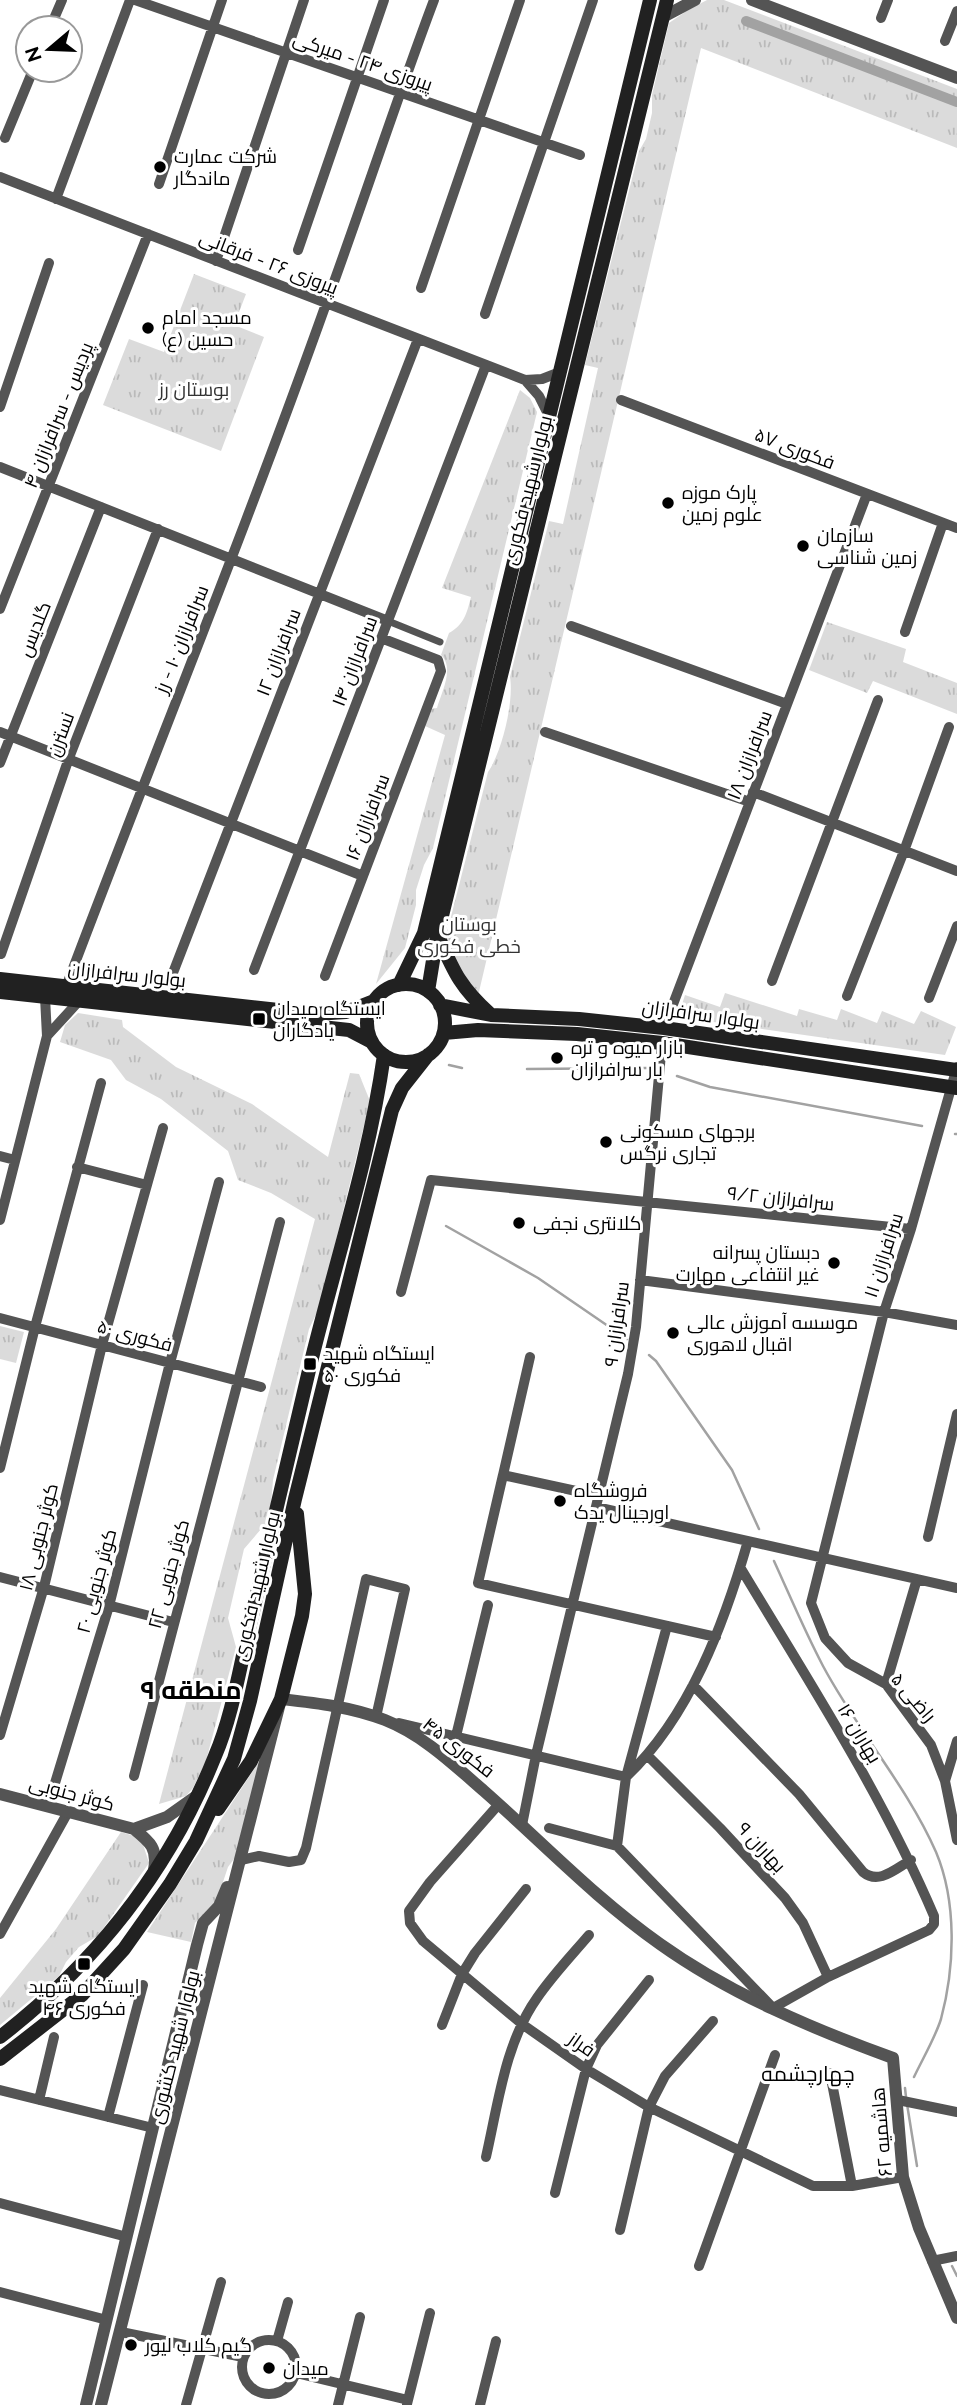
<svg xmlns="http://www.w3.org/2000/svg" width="957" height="2405" font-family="Raleway,Cairo,sans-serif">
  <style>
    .grass { fill: url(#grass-tufts) }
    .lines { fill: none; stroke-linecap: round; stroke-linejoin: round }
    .stream { stroke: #a2a2a2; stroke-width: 2.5 }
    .canal { stroke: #a2a2a2; stroke-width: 10 }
    .pedestrian { stroke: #545454; stroke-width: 7 }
    .minor { stroke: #545454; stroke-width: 10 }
    .tertiary { stroke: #545454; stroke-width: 12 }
    .secondary { stroke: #212121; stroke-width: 14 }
    .poi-dot { fill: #000; stroke: #fff; stroke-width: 2.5 }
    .labels { text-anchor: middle; stroke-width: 6; stroke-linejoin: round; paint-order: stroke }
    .street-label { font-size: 19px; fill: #000; stroke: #fff }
    .poi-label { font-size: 19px; fill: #000; stroke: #fff; text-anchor: start }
    .park-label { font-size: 19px; fill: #323232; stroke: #fff }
    .neighbourhood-label { font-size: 21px; fill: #000; stroke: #fff }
    .district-label { font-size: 26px; font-weight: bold; fill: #000; stroke: #fff }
  </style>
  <defs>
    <pattern id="grass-tufts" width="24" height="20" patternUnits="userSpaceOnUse" patternTransform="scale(1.75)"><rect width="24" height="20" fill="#dbdbdb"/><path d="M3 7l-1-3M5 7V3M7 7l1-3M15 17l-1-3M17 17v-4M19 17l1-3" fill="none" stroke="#bababa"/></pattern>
  </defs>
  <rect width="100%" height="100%" fill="#fff"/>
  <!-- grass -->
  <path class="grass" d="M707,0H724L957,89V148L701,48L478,996L460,970L445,940L488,772C502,752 514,702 510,677L549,521L563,524L598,368L585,365L639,151L646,139L652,113V95L669,23L688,10Z
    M194,274L246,294L234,325L264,337L221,451L103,405L129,339L164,352Z
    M520,390L530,398L537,412L433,848L424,865L416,890V905L405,948L376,984L445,735L425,726L431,709L437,708C441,693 455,668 441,655L449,633C464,625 467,613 471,597L442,588Z
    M827,622L906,649L903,662L957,683V714L873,681L867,693L809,670Z
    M725,993L797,1016L799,1009L837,1020L841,1009L877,1023L882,1011L914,1024L921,1011L956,1027L945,1055L678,1017L685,995L720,1007Z
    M78,1013L122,1020L123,1027L176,1067L252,1104L328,1157L350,1073L359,1074L370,1101L320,1306L309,1329L273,1480L271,1504L267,1522L244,1549L228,1618L236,1647L206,1761L193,1788L186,1796L159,1804L315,1219L271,1193L238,1180L228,1151L161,1099L126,1080L111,1060L60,1042L65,1025Z
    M0,1326L24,1332L16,1363L0,1359Z
    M268,1748L240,1851L228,1867L217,1900L195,1923L191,1942L147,1932Z
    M121,1832L141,1838L149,1863L98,1936L79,1947L66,1962L59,1976L0,2025V1998L56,1929Z"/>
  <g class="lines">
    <!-- stream -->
    <path class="stream" d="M449,1065L462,1068
      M527,1069L648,1068
      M677,1076L710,1087L922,1126
      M955,1134H957
      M446,1226L538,1278L627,1339
      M649,1355L656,1361L732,1470L759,1529
      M774,1561C790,1596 805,1632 823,1666C857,1730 907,1786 936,1852C957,1902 955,1967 941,2019C935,2038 923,2058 914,2077
      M905,2088L906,2097
      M907,2104L917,2166
      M952,2266L957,2276"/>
    <!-- canal -->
    <path class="canal" d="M746,21L957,102"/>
    <!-- pedestrian -->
    <path class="pedestrian" d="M388,621L440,642"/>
    <!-- minor -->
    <path class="minor" d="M135,0L580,155
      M881,18L888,0
      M50,28L62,0
      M945,41L957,11
      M5,138L33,70
      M0,177L525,380L542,379L560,372
      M159,184L222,0
      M56,199L130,0
      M298,250L384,0
      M216,261L304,0
      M421,288L520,0
      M485,314L593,0
      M525,380L539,396L549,416
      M621,400L957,528
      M0,407L49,263
      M0,467L388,621
      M0,609L148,234
      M571,626L787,704
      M905,632L943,523
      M0,732L363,876
      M545,732L750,802
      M0,763L101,507
      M753,792L957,871
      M1,954L69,758L158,529
      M254,970L486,365
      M325,976L441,671L438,660L381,638
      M171,978L418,339
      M772,981L878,700
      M66,987C152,759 244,534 326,304C363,203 396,101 434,0
      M847,996L904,851L949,727
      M929,998L957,926
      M664,1028L867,494
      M47,1036L79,1001
      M957,1067L911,1229L884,1312L811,1603L825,1638L848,1663L886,1684L931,1745L945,1781L957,1840
      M0,1156L15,1160
      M77,1167L147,1185
      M0,1220L47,1036L45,997
      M640,1280L884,1312L957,1325
      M401,1292L431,1180L911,1229
      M0,1318L261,1387
      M530,1357L503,1475L599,1496
      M0,1468L35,1327L101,1083
      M503,1475L478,1583L716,1637
      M596,1507L957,1588
      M928,1537L957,1414
      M0,1577L173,1622
      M886,1684L917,1579
      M693,1685L799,1794L863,1872C879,1885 895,1869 911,1860
      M399,1723L626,1777
      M0,1735L44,1587L102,1345L163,1128
      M456,1736L488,1605
      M648,1756L720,1828L785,1898L803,1923L828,1977
      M134,1776L280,1222
      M626,1777C690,1716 724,1624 748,1541
      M945,1781L957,1741
      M499,1804L430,1882L409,1911L410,1923L423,1941L522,2024L586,2069L649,2107L813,2186H852L903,2177
      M48,1806L109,1606L170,1363L219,1182
      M522,1825L536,1755L628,1374L636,1327L662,1043
      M549,1828L617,1846L773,2008L828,1977L929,1930L934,1924V1916C882,1794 809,1682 740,1567
      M617,1846L626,1777L667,1626
      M241,1860L259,1856L289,1862L301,1860L306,1848L366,1579L405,1589L376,1717
      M0,1934L68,1812
      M442,2025L462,1974L475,1953L526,1889
      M830,2073L852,2186
      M0,2090L153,2128
      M39,2100L54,2037
      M898,2100L957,2112
      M108,2117L143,1985
      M486,2157C498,2105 505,2043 537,1998C552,1976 571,1956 589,1935
      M555,2193L586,2069L597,2045L649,1980
      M0,2203L127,2237
      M620,2230L649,2107L665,2076L713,2021
      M932,2261L957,2256
      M699,2266L775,2055
      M0,2292L107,2320
      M121,2332L243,2357
      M242 2367a27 27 0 1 1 54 0a27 27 0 1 1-54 0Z
      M277,2341L288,2302
      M296,2373L408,2400
      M407,2404L430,2313
      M186,2405L221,2282
      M338,2405L360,2317
      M480,2405L496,2341"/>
    <!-- tertiary -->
    <path class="tertiary" d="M752,0L957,78
      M663,17L695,0
      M0,1794L134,1829C150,1842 158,1848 154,1870
      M134,1829L167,1817L198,1795
      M86,2405L197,1945L203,1923L219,1906L227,1887
      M101,2405L281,1699C316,1703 352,1707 385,1720C423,1735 453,1764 484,1791C542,1842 596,1899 660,1944C730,1994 813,2029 893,2058L903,2177L919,2228L957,2318"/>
    <!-- secondary -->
    <path class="secondary" d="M438,936C454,972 460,987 490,1014
      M0,979L315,1014L346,1012L374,1001
      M367 1023a39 39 0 1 1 78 0a39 39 0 1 1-78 0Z
      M399,985L424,933L650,0
      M428,991L437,936L667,0
      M0,992L349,1030L372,1042
      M440,1005L491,1015L579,1019L664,1028L957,1070
      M444,1033L478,1030L577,1034L662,1043L957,1088
      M218,1809L251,1761L281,1699L302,1616L305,1594L297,1514
      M0,2037C97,1962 169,1871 215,1756C233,1714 240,1665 251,1620C270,1535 290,1451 310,1366C335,1263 369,1161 384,1055
      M0,2059L82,1995L124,1949L170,1884L196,1841L234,1759L250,1701L295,1499L392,1110L402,1088L428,1055"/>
  </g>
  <!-- markers -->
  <g class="poi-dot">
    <circle cx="160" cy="167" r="7"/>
    <circle cx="148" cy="328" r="7"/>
    <circle cx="668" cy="503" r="7"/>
    <circle cx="803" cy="546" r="7"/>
    <rect x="252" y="1012" width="14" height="14" rx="3.5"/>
    <circle cx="557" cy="1058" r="7"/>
    <circle cx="606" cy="1142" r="7"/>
    <circle cx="519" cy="1223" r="7"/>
    <circle cx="834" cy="1263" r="7"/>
    <circle cx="673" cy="1333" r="7"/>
    <rect x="303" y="1357" width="14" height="14" rx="3.5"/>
    <circle cx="560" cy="1501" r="7"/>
    <rect x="77" y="1957" width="14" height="14" rx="3.5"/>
    <circle cx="131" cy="2345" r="7"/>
    <circle cx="269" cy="2368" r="7"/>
  </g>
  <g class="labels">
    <!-- street labels -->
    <g class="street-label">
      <text transform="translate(363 61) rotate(19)" y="7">پیروزی ۲۴ - میرکی</text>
      <text transform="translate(269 262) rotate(21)" y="7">پیروزی ۲۶ - فرقانی</text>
      <text transform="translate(58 415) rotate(-68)" y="7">پردیس - سرافرازان ۴</text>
      <text transform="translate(795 448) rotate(21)" y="7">فکوری ۵۷</text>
      <text transform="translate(527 490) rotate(-76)" y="7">بولوار شهید فکوری</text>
      <text transform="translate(34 629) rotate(-68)" y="7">گلدیس</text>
      <text transform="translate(181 639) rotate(-68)" y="7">سرافرازان ۱۰ - رز</text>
      <text transform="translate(278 652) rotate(-69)" y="7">سرافرازان ۱۲</text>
      <text transform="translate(354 661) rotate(-69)" y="7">سرافرازان ۱۴</text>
      <text transform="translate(60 734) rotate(-69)" y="7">نسترن</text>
      <text transform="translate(749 755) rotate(-69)" y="7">سرافرازان ۱۸</text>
      <text transform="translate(367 817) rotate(-69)" y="7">سرافرازان ۱۶</text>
      <text transform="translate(127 974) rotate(6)" y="7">بولوار سرافرازان</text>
      <text transform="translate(701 1014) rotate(8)" y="7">بولوار سرافرازان</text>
      <text transform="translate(781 1198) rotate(6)" y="7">سرافرازان ۹/۲</text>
      <text transform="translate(883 1255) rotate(-72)" y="7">سرافرازان ۱۱</text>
      <text transform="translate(616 1324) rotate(-82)" y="7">سرافرازان ۹</text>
      <text transform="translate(135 1335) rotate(15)" y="7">فکوری ۵۰</text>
      <text transform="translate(38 1537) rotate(-76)" y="7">کوثر جنوبی ۱۸</text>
      <text transform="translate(168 1574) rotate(-75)" y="7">کوثر جنوبی ۲۲</text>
      <text transform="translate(96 1581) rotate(-75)" y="7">کوثر جنوبی ۲۰</text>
      <text transform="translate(256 1586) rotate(-77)" y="7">بولوار شهید فکوری</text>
      <text transform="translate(914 1697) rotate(50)" y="7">راضی ۵</text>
      <text transform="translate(860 1733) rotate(59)" y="7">بهاران ۱۶</text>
      <text transform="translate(459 1747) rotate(38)" y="7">فکوری ۴۵</text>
      <text transform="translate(72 1793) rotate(15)" y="7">کوثر جنوبی</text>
      <text transform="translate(762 1847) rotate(47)" y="7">بهاران ۹</text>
      <text transform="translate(582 2044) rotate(35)" y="7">فراز</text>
      <text transform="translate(174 2047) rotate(-76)" y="7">بولوار شهید کشوری</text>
      <text transform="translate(881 2132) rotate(-95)" y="7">هاشمیه ۶۲</text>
    </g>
    <!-- poi labels -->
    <g class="poi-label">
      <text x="174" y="163">شرکت عمارت<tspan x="174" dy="22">ماندگار</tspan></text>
      <text x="162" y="324">مسجد امام<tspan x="162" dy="22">حسین (ع)</tspan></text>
      <text x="682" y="499">پارک موزه<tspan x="682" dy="22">علوم زمین</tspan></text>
      <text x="817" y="542">سازمان<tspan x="817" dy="22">زمین شناسی</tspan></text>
      <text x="273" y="1015">ایستگاه میدان<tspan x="273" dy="22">یادگاران</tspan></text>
      <text x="571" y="1054">بازار میوه و تره<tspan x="571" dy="22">بار سرافرازان</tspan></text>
      <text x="620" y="1138">برجهای مسکونی<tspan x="620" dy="22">تجاری نرگس</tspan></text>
      <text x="533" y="1230">کلانتری نجفی</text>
      <text x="820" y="1259" text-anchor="end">دبستان پسرانه<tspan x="820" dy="22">غیر انتفاعی مهارت</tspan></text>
      <text x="687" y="1329">موسسه آموزش عالی<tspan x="687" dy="22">اقبال لاهوری</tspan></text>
      <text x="324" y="1360">ایستگاه شهید<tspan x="324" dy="22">فکوری ۵۰</tspan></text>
      <text x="574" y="1497">فروشگاه<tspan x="574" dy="22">اورجینال یدک</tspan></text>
      <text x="84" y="1993" text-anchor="middle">ایستگاه شهید<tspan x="84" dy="22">فکوری ۴۶</tspan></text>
      <text x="145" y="2352">گیم کلاب لیور</text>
      <text x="283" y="2375">میدان</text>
    </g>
    <!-- park labels -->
    <g class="park-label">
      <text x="194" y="396">بوستان رز</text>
      <text x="469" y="931">بوستان<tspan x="469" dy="22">خطی فکوری</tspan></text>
    </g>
    <!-- neighbourhood labels -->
    <g class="neighbourhood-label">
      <text x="808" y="2081">چهارچشمه</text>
    </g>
    <!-- district labels -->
    <g class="district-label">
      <text x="191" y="1699">منطقه ۹</text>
    </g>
  </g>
  <!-- north arrow -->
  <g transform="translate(49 49) rotate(251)"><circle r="33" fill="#ffffff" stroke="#999999" stroke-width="2"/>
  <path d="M0-5L12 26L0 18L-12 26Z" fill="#000000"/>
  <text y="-10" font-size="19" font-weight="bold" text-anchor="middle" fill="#000000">N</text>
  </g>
</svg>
